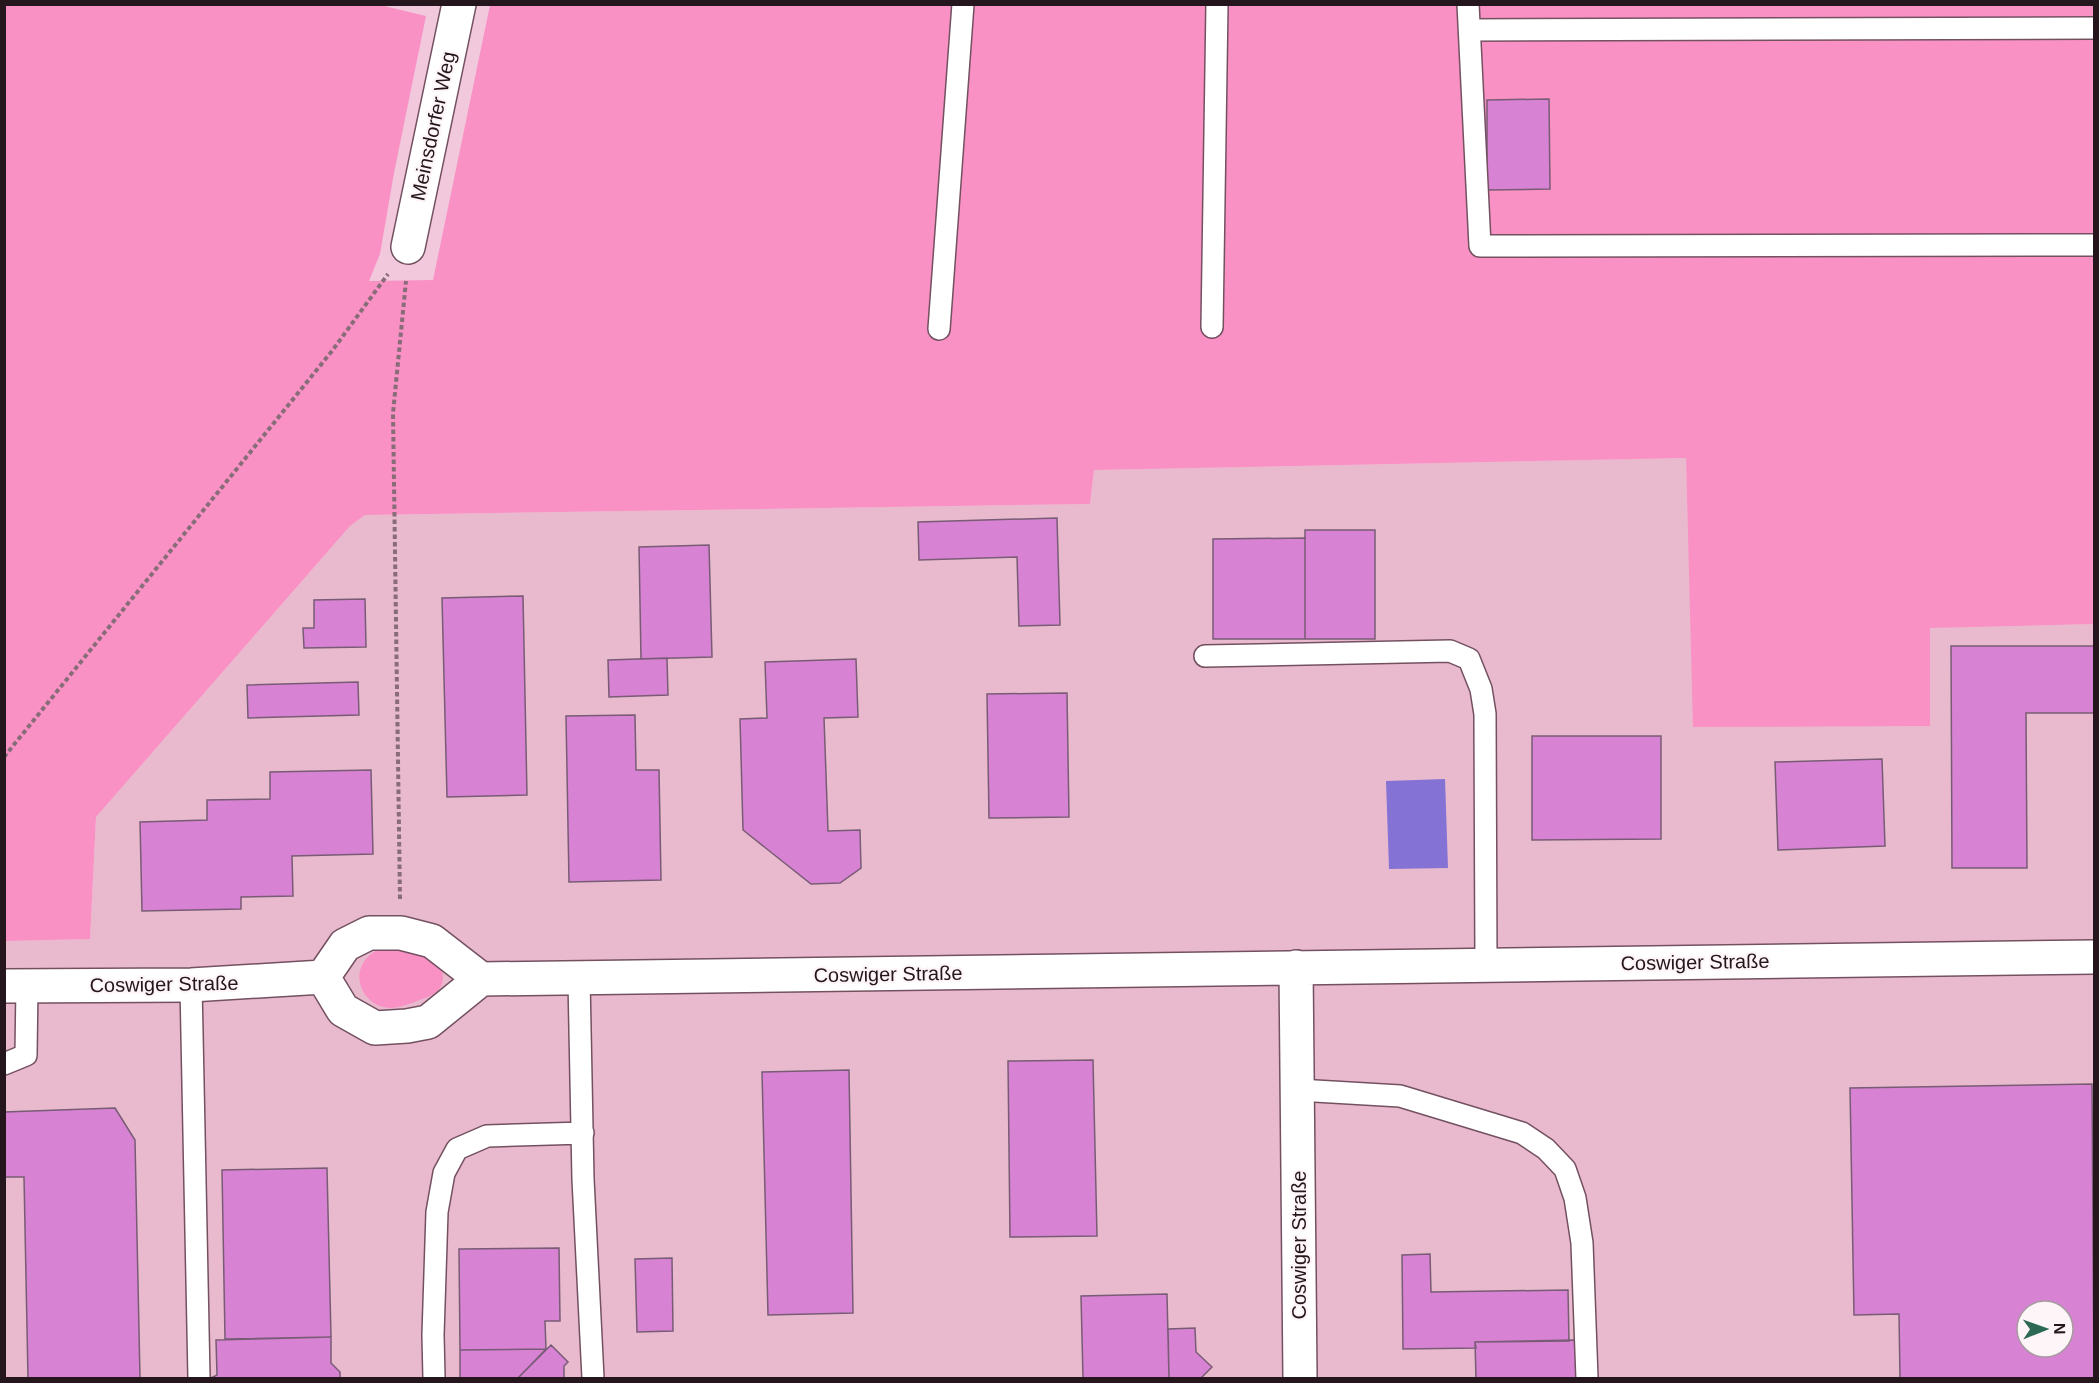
<svg xmlns="http://www.w3.org/2000/svg" width="2099" height="1383" font-family="Arial,sans-serif">
  <style>
    .built { fill: #e9bace; fill-rule: evenodd }
    .green { fill: #f991c5 }
    .water { fill: #8473d5 }
    .building { fill: #d782d2; stroke: #785c75; stroke-width: 1.5; fill-rule: evenodd }
    .lines { fill: none; stroke-linecap: round; stroke-linejoin: round }
    .lane-casing { stroke: #735161; stroke-width: 24 }
    .street-casing { stroke: #735161; stroke-width: 36 }
    .path { stroke: #886d79; stroke-width: 4; stroke-dasharray: 4.5 3; stroke-linecap: butt }
    .lane { stroke: #fff; stroke-width: 21 }
    .street { stroke: #fff; stroke-width: 33 }
    .labels { text-anchor: middle; stroke-width: 4.5; stroke-linejoin: round; paint-order: stroke }
    .street-label { font-size: 20px; fill: #24161c; stroke: #fdf5f8 }
  </style>
  <rect width="100%" height="100%" fill="#f2c9dc"/>
  <!-- built -->
  <path class="built" d="M1686,458L1694,726H1930V627L2094,624V1378H5L4,941L90,939L96,817L350,526L365,515L1090,504L1094,470ZM2027,1311H2063V1347H2027Z"/>
  <!-- green -->
  <path class="green" d="M376,4L426,16L394,173L380,254L369,281L433,280L490,5H2094V624L1930,628V726L1693,727L1686,458L1094,470L1090,504L365,515L350,526L96,817L90,939L5,941L4,5Z
    M379,949C397,949 445,952 443,979C442,990 434,995 425,998C414,1002 401,1008 389,1008C368,1007 353,984 362,965C366,957 372,953 379,949Z"/>
  <!-- water -->
  <path class="water" d="M1445,779L1448,868L1389,869L1386,781Z"/>
  <!-- building -->
  <path class="building" d="M1549,99L1550,189L1487,190V100Z
    M1057,518L1060,625L1019,626L1017,557L919,560L918,522Z
    M1305,530H1375V639H1305Z
    M1305,538V639H1213V539Z
    M709,545L712,657L641,659L639,547Z
    M523,596L527,795L447,797L442,598Z
    M365,599L366,647L304,648L303,628H314V600Z
    M1951,646H2094V713H2026L2027,868H1952Z
    M667,658L668,695L609,697L608,660Z
    M856,659L858,717L824,718L828,831L860,830L861,868L840,883L811,884L743,830L740,719L767,718L765,662Z
    M358,682L359,715L248,718L247,685Z
    M1067,693L1069,817L989,818L987,694Z
    M635,715L636,770H659L661,880L569,882L566,716Z
    M1532,736H1661V839L1532,840Z
    M1882,759L1885,846L1778,850L1775,762Z
    M371,770L373,854L292,856L293,896L241,897V909L142,911L140,822L207,820V800L270,799V772Z
    M1093,1060L1097,1236L1010,1237L1008,1061Z
    M849,1070L853,1313L768,1315L762,1072Z
    M2092,1084L2094,1378H1900L1899,1314L1854,1315L1850,1088ZM2027,1311H2063V1347H2027Z
    M115,1108L135,1140L140,1378H28L24,1177H4V1112Z
    M327,1168L331,1337L225,1339L222,1170Z
    M559,1248L560,1321H545L546,1349L460,1350L459,1249Z
    M1430,1254L1431,1292L1568,1290L1569,1341L1475,1342L1476,1348L1403,1349L1402,1255Z
    M672,1258L673,1331L637,1332L635,1259Z
    M1167,1294L1169,1378H1083L1081,1296Z
    M1195,1328L1196,1352L1212,1367L1201,1378H1169L1168,1329Z
    M331,1337V1363L340,1372V1378H211L217,1375L216,1340Z
    M1576,1340L1577,1378H1476L1475,1342Z
    M551,1345L568,1362L564,1366V1378H518Z
    M546,1349L518,1378H460V1350Z"/>
  <g class="lines">
    <defs>
      <path id="lane" d="M1468,4L1480,246L2094,245
        M1470,30L2094,28
        M1212,327L1217,4
        M939,329L963,4
        M1205,656L1450,651L1469,659L1481,689L1485,714L1486,965
        M579,979L583,1179L593,1378
        M191,985L199,1378
        M4,1064L26,1055L27,986
        M1298,1090L1400,1096L1522,1133L1546,1149L1565,1169L1575,1198L1582,1243L1587,1378
        M434,1378L433,1335L437,1212L444,1173L457,1149L487,1136L583,1133"/>
      <path id="street" d="M408,247L459,4
        M1296,967L1300,1378
        M323,977L345,945L369,933H401L432,941L481,979L2094,957
        M323,977L343,1010L375,1028L407,1026L428,1022L481,979
        M4,986L191,985L323,977"/>
    </defs>
    <!-- lane casing -->
    <use href="#lane" class="lane-casing"/>
    <!-- street casing -->
    <use href="#street" class="street-casing"/>
    <!-- path -->
    <path class="path" d="M4,757L332,351L388,274
      M400,899L393,413L406,281"/>
    <!-- lane -->
    <use href="#lane" class="lane"/>
    <!-- street -->
    <use href="#street" class="street"/>
  </g>
  <g class="labels">
    <!-- street labels -->
    <g class="street-label">
      <text transform="translate(433 126) rotate(-78)" y="7">Meinsdorfer Weg</text>
      <text transform="translate(1695 962) rotate(-1)" y="7">Coswiger Straße</text>
      <text transform="translate(888 974) rotate(-1)" y="7">Coswiger Straße</text>
      <text transform="translate(164 984) rotate(-1)" y="7">Coswiger Straße</text>
      <text transform="translate(1299 1245) rotate(-90)" y="7">Coswiger Straße</text>
    </g>
  </g>
  <!-- border -->
  <rect width="2099" height="1383" fill="none" stroke="#24161c" stroke-width="12"/>
  <!-- north arrow -->
  <g transform="translate(2045 1329) rotate(89)"><circle r="28" fill="#fdf5f8" stroke="#a69ca0" stroke-width="1.5"/>
  <path d="M0-4.5L10 22L0 15L-10 22Z" fill="#2b6955"/>
  <text y="-9" font-size="16" font-weight="bold" text-anchor="middle" fill="#24161c">N</text>
  </g>
</svg>
